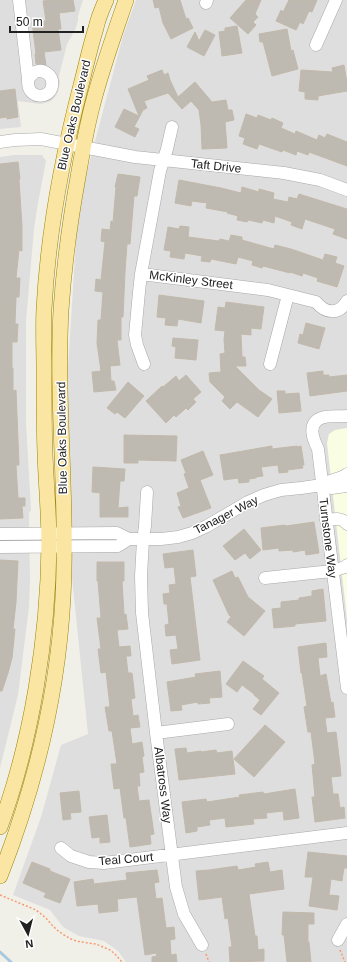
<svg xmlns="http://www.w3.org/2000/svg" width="347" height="962" font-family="Helvetica,sans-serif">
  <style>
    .residential { fill: #dfdede }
    .education { fill: #f9fee3 }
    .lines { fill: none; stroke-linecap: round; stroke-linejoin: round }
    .stream { stroke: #a9c8dd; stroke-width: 3 }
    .building { fill: #beb9b1; stroke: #c2b9aa }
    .minor-casing { stroke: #a8a8a8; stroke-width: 13 }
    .major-casing { stroke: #9a8503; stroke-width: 16 }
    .path { stroke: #f79972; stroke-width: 1.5; stroke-dasharray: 2 2; stroke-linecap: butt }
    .minor { stroke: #fff; stroke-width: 12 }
    .major { stroke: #fae5a3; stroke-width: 15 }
    .labels { text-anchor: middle; stroke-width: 3; stroke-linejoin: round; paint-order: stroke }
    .street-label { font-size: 12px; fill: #212121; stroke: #fff }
  </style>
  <rect width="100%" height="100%" fill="#f1f0e8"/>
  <!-- residential -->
  <path class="residential" d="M0,0H83L78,16V21L75,30L67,44L59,76L60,83L58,92L56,96L51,101L45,103L40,104L18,101L21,127L0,129Z
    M136,0H347V962H126L118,951L104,941L79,936L63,927L50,910L13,895L41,817L61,745L88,734L70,558L67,384L77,224L86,175L123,36Z
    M14,155H42L46,161L38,203L34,229L26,321V422L31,510L29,513L30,582L29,607L18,695L0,768V157Z"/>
  <!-- education -->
  <path class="education" d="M347,428V619L327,443L329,434L335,430Z"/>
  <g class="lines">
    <!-- stream -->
    <path class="stream" d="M0,952L11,962"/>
  </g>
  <!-- building -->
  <path class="building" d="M50,0H73L75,11L59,13L61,29H58L61,50L44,52L46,65L42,64H36L35,54H36L32,22L46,21L43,1Z
    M153,0H180L186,19L188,18L193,28L171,39L163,23L159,7L155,8Z
    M246,0H261L255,14L258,17L253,22L256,25L248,34L230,18Z
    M289,0H317L312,12L309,11L303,24L300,22L296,30L276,21L281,10L283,12Z
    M237,26L242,53L222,56L219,32L225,31V28Z
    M287,29L291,51L293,50L298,69L272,76L263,42H260L259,34Z
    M205,30L215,35L204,56L187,47L195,32L199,41Z
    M344,65L347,83V91L318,96V100L305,99V92L299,91L301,70L333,72L332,68Z
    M162,70L164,75L168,73L170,80L178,97L195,82L212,102L226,100L228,110H232L234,120L225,122L227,148L202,149L201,125L199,110L191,101L182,109L168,93L144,101L147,108L143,110L134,127L139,129L135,137L115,127L124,109L139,116L128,89L149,80L147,76Z
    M15,89L18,117L7,119V117L0,118V91Z
    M246,114L257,118L258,115L271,120L272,118L283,123L281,128L295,134L296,131L317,140L319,135L325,138L327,134L347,142V166L309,152L308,155L297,151L296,155L283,150L282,152L259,144L257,149L243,144L245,138L239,136Z
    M18,162L20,179L19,180L22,226V251L19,250L16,278H20L19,297H16L15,324H18L17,342H12V368H13V391L16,390L19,465H16L18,498H25V506H22L23,518L0,519V164Z
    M118,174L140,177L137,196H134L130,244H127L125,272L123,317H121V340H117L120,365L110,366L111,381H114L116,390L94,392L92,372L101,371L97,343L98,320H101L103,292L95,291L96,279L101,280L105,242L101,241L102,229L110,230L111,221L113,222L116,187H115Z
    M179,180L221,188L241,193L242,187L259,192V189L274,193L273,199L288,202L289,197L297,199L299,194L347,209V239L333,234L335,229L305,219L302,229L291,225L292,222L275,216L274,223L263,220L262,223L248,220L247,222L237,220L238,216L227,213L228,212L206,208L207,203L192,201L191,206L175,203Z
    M180,226L189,227L188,237L219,241L220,239L229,241L231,235L242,237V240L274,249L275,245L291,249L323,260L325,254L337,257L335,263L344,266L337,287L317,281L318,278L303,273L302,276L290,272V273L263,266L262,268L252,265L253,261L238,257L236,264L211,259L210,262L201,261L202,256L185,253L184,259L170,257L171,251L164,250L168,227L179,229Z
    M159,295L204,301L201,323L178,319L177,326L165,325L166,318L157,317Z
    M226,302L264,307L261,329L251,328V335L241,334L242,357H245L246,366H235L259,390L272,399L258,417L237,402L230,409L222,401L225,397L210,382L209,373L221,372L220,354L225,353L224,340L225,331L215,330L218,307L225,308Z
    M306,323L325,328L319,349L298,343L300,334L303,335Z
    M173,338L198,340L196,360L175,358L176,347L172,346Z
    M323,371V375H329V377L347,375V391L310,396L307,373Z
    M186,375L201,392L193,399L196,402L188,410L186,408L176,417L174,415L166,423L146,401L162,386L163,387L176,376L179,381Z
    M128,382L144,396L125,418L117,412L115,414L107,408Z
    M277,391H285V394L299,393L301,411L279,413Z
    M124,435L177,436L176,461L138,460V463H124Z
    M272,446V449L297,446V447L301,446L304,465H302L303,468L287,470L288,472L279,473L278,465L261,467L263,476L256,477V478L249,479V482L239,483L238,478L224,480L220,455Z
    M203,451L213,475L200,480L211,508L183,518L178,507L181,506L177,493L189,488L184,474L186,473L181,460Z
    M93,467L125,469L124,481H120L118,508L128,507V517H100V493L92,492Z
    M314,522L319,553L306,555L305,550L293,552V550L279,551V548L263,550L261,528L285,525L286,526Z
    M244,529L261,550L250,559L245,553L235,560L223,546Z
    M193,550L196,576L190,577L200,660L172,664L170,650L178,649L176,635L166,636L165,625L169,624L167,604H164L163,594L170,593L169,585L176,584L174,567L165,568L163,554Z
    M0,560L18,561L16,602L13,629H15L12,658L8,673L2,691H0Z
    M97,562H124V581H122L124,615L126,614L128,629L117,630L119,647L130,646L131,656H126L128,673H132L135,698L131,699L133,716L138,715L140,727L130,728L132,744L142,742L144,756L142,757L144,772L139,773L140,786H137L139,801L149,800L154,834L150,835L151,844L130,847L126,818H124L120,788L114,789L111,764H117L112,731H109L105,707H110L106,672L101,673L98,649H101L97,618H101L98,581H97Z
    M232,571L235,578L238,577L248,597L265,611L244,636L227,622L231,617L229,615L213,580Z
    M323,589L326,621L295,624V626L274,628L272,609L281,608V602L299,600V598L312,596V591Z
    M326,643L327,657L318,658L320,676L326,674L331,703L333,702L335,717L325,718L327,733L336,732L340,765L341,776L331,777L333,794H338L340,808L344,807L345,818L315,822L312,797H315L312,765L315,764L311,732H308L304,707L307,706L302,673H301L298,647Z
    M243,661L264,676L262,679L279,693L261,715L253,709L260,700L254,695V694L242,685L237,692L226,684Z
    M220,671L222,697L209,698L210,703L198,704V702L181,705L182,710L171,711L167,682L196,677L195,674Z
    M265,725L285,742L254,777L234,759Z
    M186,748L187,753L201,751V752L216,750L217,753L232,751L235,774L179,780L175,749Z
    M295,789L299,818L284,820L283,811L266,813L267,818L253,819L254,824L226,827L225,818L209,820L210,825L197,827V831L186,833L182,802L206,799L207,802L240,797L239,795L263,792L264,794Z
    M79,791L81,812L70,813L71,819L63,820L60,793Z
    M107,815L110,842L100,843V837L92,838L89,817Z
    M308,852L347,856V868H344L342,881L331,879L329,895L339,896L337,910L309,906L313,877H305Z
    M32,862L50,869V871L70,879L60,903L44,897L46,893L23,883Z
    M268,862L270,872L282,870L284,889L249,894L255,936H257L258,950L264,949V961L230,962L229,947H232L228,918L225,919L222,897L199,900L196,871L209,870L237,866L238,870L256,867L255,864Z
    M157,870L159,882L154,883L156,899L162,898L166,928L174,927L175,939L170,940L171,955L176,954L177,962H152V957L157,956L156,953L145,955L137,897L117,899L118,911L99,913L98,904L77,906L74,882L93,879L94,884L127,880L126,873Z
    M283,912L314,913V924H308V942H309L311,962H287L284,935H282Z"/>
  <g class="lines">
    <defs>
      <path id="minor" d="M19,0L28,79C28,82 28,86 29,88C33,99 50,98 52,86C54,76 44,68 35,72C32,74 30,77 28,79
        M206,3L207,0
        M316,45L336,0
        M0,142L15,140L41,139L135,157L284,173L320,180L347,190
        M141,274L268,290L316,302C326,314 339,315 347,301
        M144,364L137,345L135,335L139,292L141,274L160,171L167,149L172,127
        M270,364L288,295
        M347,416C339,417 329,415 321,418C307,424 313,439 318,449L347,688
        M326,483C333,479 341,479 347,474
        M147,492L145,526L143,540L141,576L142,613L156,733L176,887L184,914L202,945
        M326,520C334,519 342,517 347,524
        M0,534L117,533L129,539H161L178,537L192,533L207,526L248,502L264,495L281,490L301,488L322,485L332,488L347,486
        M0,547L118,546L129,539
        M265,578L332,571L345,567L347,565
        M156,733L228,724
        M61,848L71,856L89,862L104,863L347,833
        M338,940L347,924"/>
      <path id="major" d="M0,827C32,740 48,637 49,545C49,514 46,483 45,453C44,425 44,396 44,368C44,349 43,329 44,309C48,233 62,158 81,85C86,66 90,47 96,28C98,18 102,9 106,0
        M0,876C35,787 58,693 63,597C68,502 56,406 61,310C64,266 70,221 78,177C82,154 86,130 92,107C101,71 114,35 126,0"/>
    </defs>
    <!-- minor casing -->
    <use href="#minor" class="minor-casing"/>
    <!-- major casing -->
    <use href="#major" class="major-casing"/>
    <!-- path -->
    <path class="path" d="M0,895L36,910L46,918L52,925L57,930L64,935L73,940L81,942L96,944L110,950L115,954L122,962
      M340,950L345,962
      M206,954L209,962"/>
    <!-- minor -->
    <use href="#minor" class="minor"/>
    <!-- major -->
    <use href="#major" class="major"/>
  </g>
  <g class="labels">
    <!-- street labels -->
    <g class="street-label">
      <text transform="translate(74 115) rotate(-77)" y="4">Blue Oaks Boulevard</text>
      <text transform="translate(216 166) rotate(6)" y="4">Taft Drive</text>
      <text transform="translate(191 280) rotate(7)" y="4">McKinley Street</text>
      <text transform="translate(62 438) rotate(-91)" y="4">Blue Oaks Boulevard</text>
      <text transform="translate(226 515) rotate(-27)" y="4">Tanager Way</text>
      <text transform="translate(328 538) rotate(83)" y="4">Turnstone Way</text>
      <text transform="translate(163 785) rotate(83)" y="4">Albatross Way</text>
      <text transform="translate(126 859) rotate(-5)" y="4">Teal Court</text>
    </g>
  </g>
  <!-- north arrow -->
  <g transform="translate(28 934) rotate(173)" stroke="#ffffff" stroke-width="3" paint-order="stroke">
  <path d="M0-3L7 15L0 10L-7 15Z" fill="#212121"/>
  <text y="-6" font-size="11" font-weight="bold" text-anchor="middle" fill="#212121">N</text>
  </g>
  <!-- scale -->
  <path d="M10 26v6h73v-6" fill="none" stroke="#212121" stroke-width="2"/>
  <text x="16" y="26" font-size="12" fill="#212121" stroke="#ffffff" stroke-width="3" paint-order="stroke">50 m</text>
</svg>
